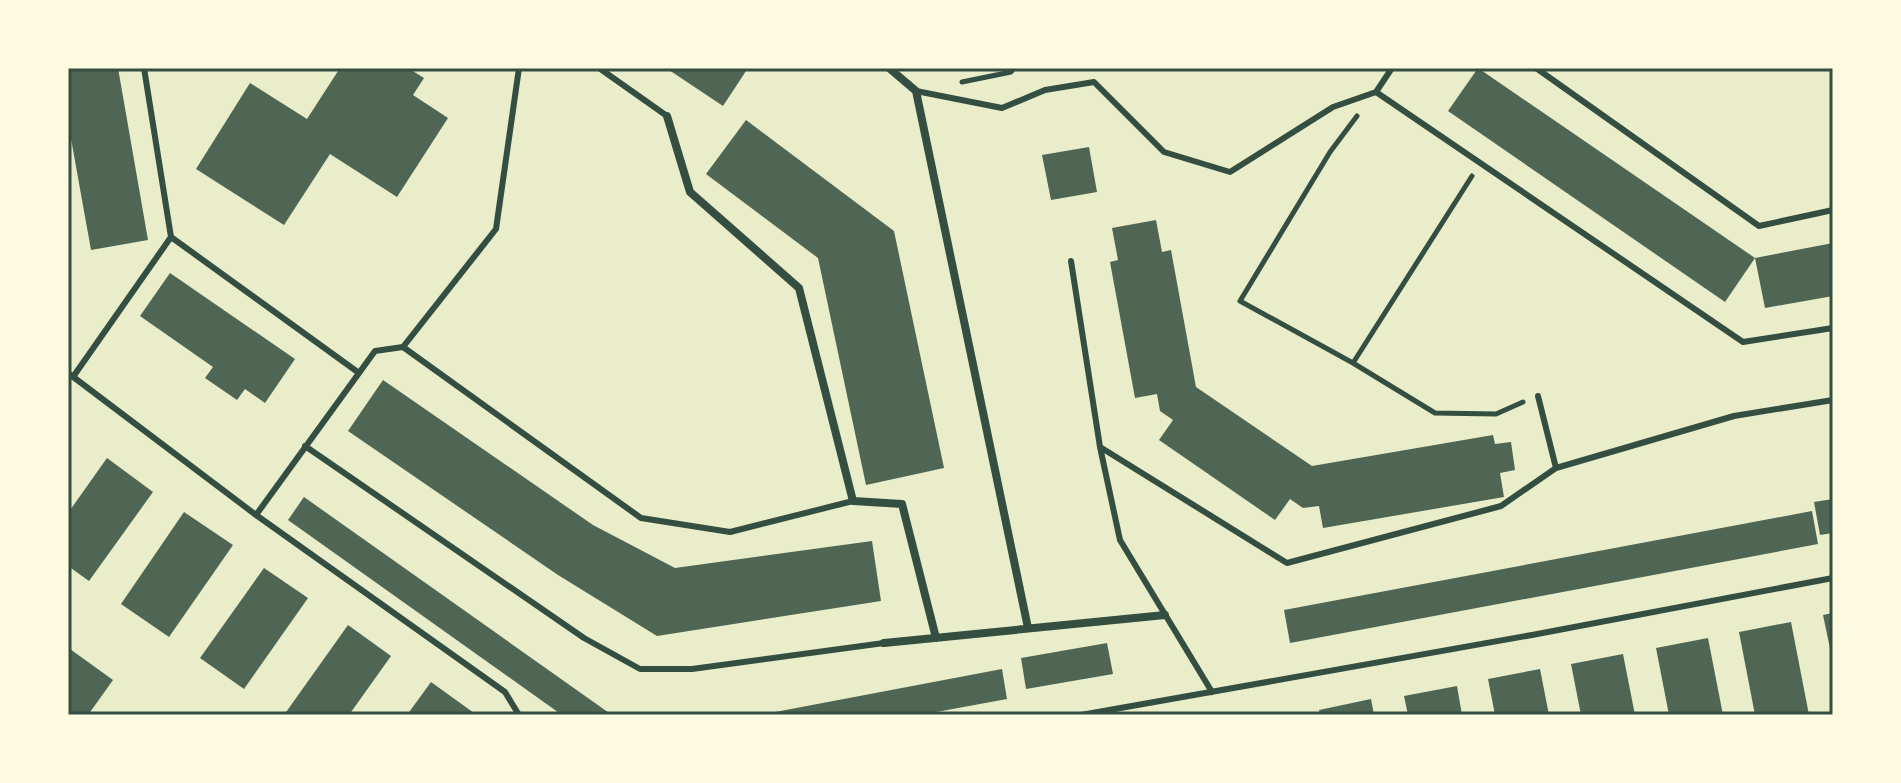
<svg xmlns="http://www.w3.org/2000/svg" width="1901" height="783" font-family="'PT Sans',sans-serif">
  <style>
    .building { fill: #4f6655 }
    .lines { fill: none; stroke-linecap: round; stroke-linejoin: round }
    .path { stroke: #344e41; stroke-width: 5 }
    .service { stroke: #344e41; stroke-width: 6 }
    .minor { stroke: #344e41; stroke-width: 8 }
    .neatline { fill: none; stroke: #344e41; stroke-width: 3 }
  </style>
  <rect width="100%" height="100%" fill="#e9edc9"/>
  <!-- building -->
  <path class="building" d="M68,68H118L148,240L91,250L68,122Z
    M340,68H408L424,78L413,95L448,118L397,197L330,154L284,225L196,169L250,83L307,119Z
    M666,68H748L723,106Z
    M1478,68L1755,258L1725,302L1448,111Z
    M746,120L894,231L944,468L866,485L818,258L706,174Z
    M1089,147L1097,192L1051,200L1042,155Z
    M1156,220L1162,252L1171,250L1196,387L1312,466L1493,435L1495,444L1511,442L1515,470L1500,473L1504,497L1323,528L1319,506L1303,508L1290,499L1275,520L1159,440L1173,420L1160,411L1157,394L1135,398L1110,262L1118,260L1112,228Z
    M1833,243V296L1765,308L1755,258Z
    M170,273L295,359L265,403L245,389L237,400L205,378L213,367L140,316Z
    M383,380L593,525L675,568L872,541L881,601L657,636L558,575L348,431Z
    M107,458L153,492L89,581L68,566V513Z
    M304,497L612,715H562L288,520Z
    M1833,499V533L1820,535L1814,502Z
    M1812,511L1818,544L1290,643L1284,610Z
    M184,512L233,545L169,637L121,604Z
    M264,568L308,598L244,689L200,658Z
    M1833,613V657L1832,658L1823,615Z
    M1791,622L1809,715H1755L1739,632Z
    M348,625L391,656L349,715H284Z
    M1708,638L1723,715H1669L1656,648Z
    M1107,643L1113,674L1026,689L1021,658Z
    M70,649L113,680L88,715H68Z
    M1623,654L1635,715H1581L1571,664Z
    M1002,669L1007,699L920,715H759Z
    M1540,669L1549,715H1495L1488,679Z
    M431,682L474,713L472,715H407Z
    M1457,686L1462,715H1408L1404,696Z
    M1371,699L1374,715H1320L1319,710Z"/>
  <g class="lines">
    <!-- path -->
    <path class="path" d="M962,82L1011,72L1014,68
      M1357,116L1330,152L1240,301L1353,363L1472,176
      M1353,363L1435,413L1496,414L1523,402"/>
    <!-- service -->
    <path class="service" d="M144,68L171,237L359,373
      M599,68L667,116
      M1392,68L1376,92L1743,342L1833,328
      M1536,68L1759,226L1833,210
      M916,91L1002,108L1045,90L1094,82L1164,152L1230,172L1333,107L1376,92
      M1071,261L1100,447L1287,563L1501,506L1556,468L1734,416L1833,400
      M403,347L496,229L519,68
      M68,373L256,515L505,692L519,715
      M73,377L171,237
      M1538,396L1556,468
      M305,446L584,638L640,669H692L884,643
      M1100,447L1120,540L1212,692
      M256,515L375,351L403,347L641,518L730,532L853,501
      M1081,715L1532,635L1833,578"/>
    <!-- minor -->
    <path class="minor" d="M889,68L916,91L1028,628
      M667,116L690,192L799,288L853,501L902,504L936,638
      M884,643L1165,615"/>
  </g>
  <!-- border -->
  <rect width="1901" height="783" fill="none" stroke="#fefae0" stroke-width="140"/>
  <rect x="70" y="70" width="1761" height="643" class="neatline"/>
</svg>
